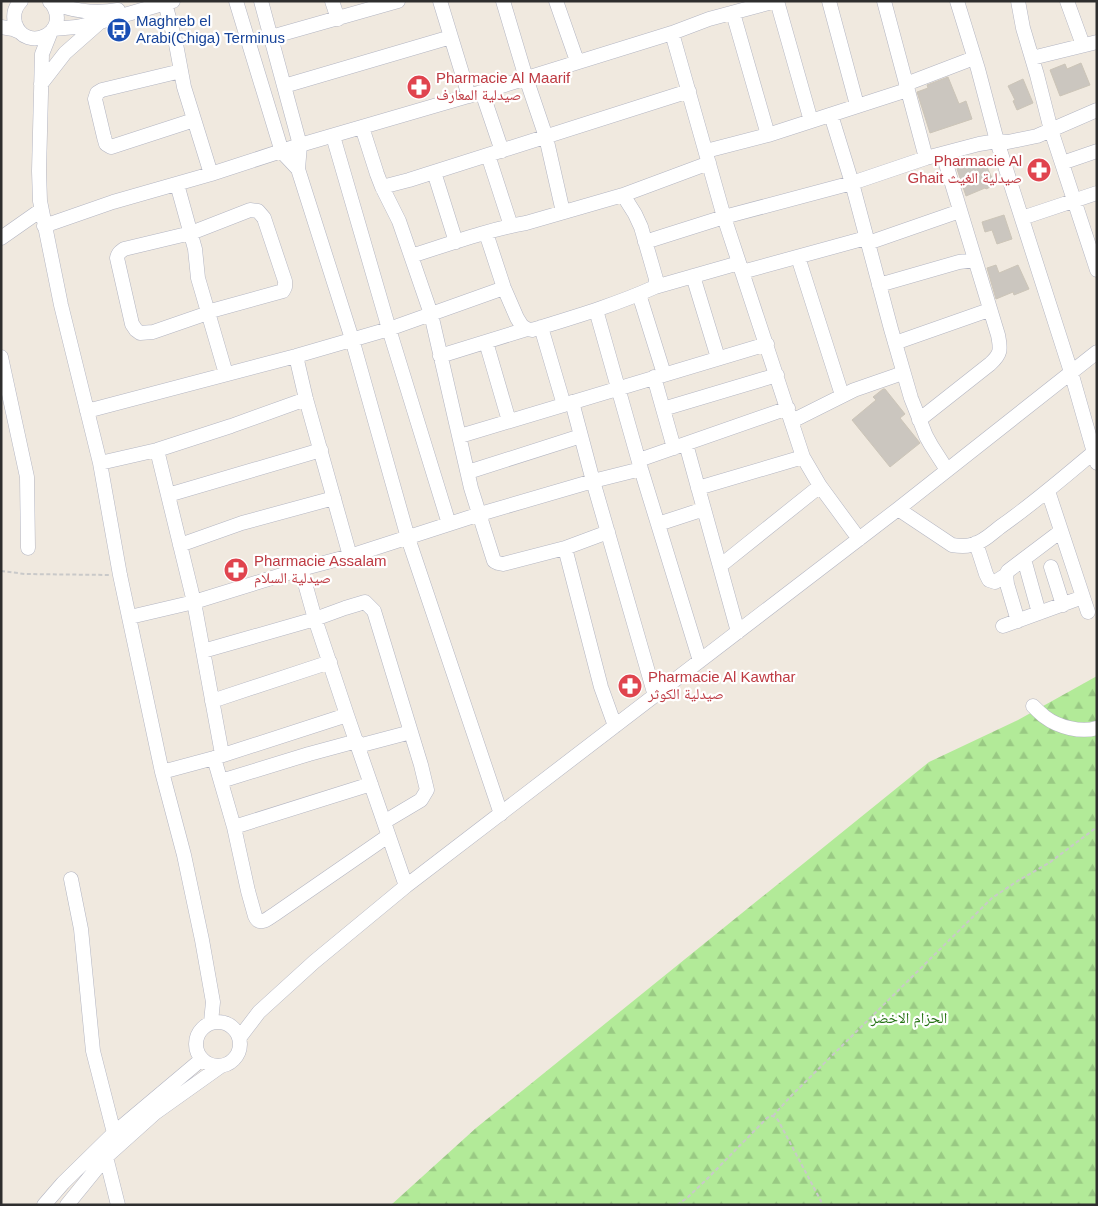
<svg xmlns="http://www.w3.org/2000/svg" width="1098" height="1206" font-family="Arial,'Noto Naskh Arabic',sans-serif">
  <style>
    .forest { fill: url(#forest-firs) }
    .building { fill: #cbc6bf; stroke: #ccc5b8 }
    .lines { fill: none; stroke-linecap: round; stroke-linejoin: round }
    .minor-casing { stroke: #b3b5c2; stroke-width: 15 }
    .path { stroke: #c9c9c9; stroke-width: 2; stroke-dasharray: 4 2.5; stroke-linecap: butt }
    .minor { stroke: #fff; stroke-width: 14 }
    .labels { text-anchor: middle; stroke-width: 4.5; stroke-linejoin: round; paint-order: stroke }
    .transit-label { font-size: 15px; fill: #164399; stroke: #fff; text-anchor: start }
    .health-label { font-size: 15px; fill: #be3a42; stroke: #fff; text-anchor: start }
    .park-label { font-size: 15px; fill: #267315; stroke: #fff }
  </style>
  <defs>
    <pattern id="forest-firs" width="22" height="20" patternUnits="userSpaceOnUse" patternTransform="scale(1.25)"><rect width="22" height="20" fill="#b2ea98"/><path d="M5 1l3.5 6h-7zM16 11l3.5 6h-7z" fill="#99c983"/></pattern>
  </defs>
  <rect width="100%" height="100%" fill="#f0e9df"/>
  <!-- forest -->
  <path class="forest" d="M1097,676V1205H391L476,1128L929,762L1018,720Z"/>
  <!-- building -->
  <path class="building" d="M1081,63L1090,85L1060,96L1050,70L1065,64L1067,69Z
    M948,77L959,104L966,101L972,119L930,133L917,92L928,88L927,85Z
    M1023,79L1033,103L1017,110L1013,101L1015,100L1008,86Z
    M983,158L995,185L986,189L985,188L966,196L957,169Z
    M1004,215L1012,239L997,244L992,230L985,232L982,222Z
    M996,265L999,273L1018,265L1029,289L1014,295L1013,292L996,299L987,268Z
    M883,389H885L905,414L900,418L920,443L890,467L852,420L876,400L873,397Z"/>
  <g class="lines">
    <defs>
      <path id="minor" d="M21,1C15,7 13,15 15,23C25,55 75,32 50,1
        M236,1L282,152L298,169L300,145L261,1
        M332,1L338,19
        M440,1L469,96
        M503,1L526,78L546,137L563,212
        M556,1L577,61
        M777,1L811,121
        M829,1L857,105
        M884,1L926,158
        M957,1L978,69L997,141L1071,372L1097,463
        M1018,1L1023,28L1037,75L1051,130L1097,270
        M1067,1L1083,45
        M50,2C72,11 95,14 118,10
        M165,3L176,44L184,87L211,174
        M733,13L768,135
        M1,27L13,29L20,32
        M53,29L76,27L100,22L173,1
        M672,33L724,217L803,457L820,486L859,539
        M50,34L42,54L39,171L40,201L61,305L100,463L120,575L162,772L184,855L202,940L213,1002L211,1022
        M271,37L398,1
        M1032,58L1097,42
        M181,71L102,90L97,93L95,99L104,137L106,144L111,147L194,120
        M41,84L65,53L99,23
        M906,84L974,58
        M284,86L451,37
        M482,92L502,151
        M831,115L852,183L891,329L911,398L926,436L931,445L947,470
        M362,127L377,174L382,187L399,221L431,314L471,488L494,561L498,563L503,564L565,548L608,532
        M333,136L389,329L449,524
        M706,151L768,135L907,90
        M488,155L511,226
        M1062,163L1097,151
        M298,169L352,339L408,538L501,814
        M434,172L456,242
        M177,184L195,249L198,278L226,374
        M382,187L409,180L689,91
        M623,195L709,163
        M1022,218L1097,193
        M44,226L113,202L211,174L300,145L482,92L672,33L709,19L776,1
        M1,238L41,210
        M645,242L724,217L852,183L926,158L979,144L997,141L1008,142L1037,136L1097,110
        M868,243L960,211
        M411,256C449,244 487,230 526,223L623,195L635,214L641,227L652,265L656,279L655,287C615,305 574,317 532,330L527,329L522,326L517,318L504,288L486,233
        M798,257L842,395
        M742,272L866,238
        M693,276L718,358
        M879,285L959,262L975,260
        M655,287L739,263
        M639,294L664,374
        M596,310L641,469L700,661
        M207,312L283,291L285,287V281L264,218L258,211L250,210L191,233L124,249C120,252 118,253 117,258L132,324L136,330L140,333L153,332L208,313
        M541,327L564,405
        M486,342L509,421
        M895,343L989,310
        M296,356L306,399L350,556
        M440,356L527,329
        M1,357L27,477L28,548
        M654,377L674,448
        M572,402L593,481L655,696
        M663,409L777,375
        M87,411L296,356L389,329L504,288
        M919,420L990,364C1001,354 1001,350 998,335L943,154
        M792,421L854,390L903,373
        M460,436L767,344
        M686,444L738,632
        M157,450L194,602L222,754
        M639,460L788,408
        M100,463L157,450L231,426L306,399
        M468,472L581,436
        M698,488L803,457
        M1048,491L1088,612
        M168,495L321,450
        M898,509L952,545C958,546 964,547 971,545C982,543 991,534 1000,527C1033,504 1063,478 1094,452
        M658,524L704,509
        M976,543L986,574L989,580L995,582L1006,575
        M180,545L242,523L334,498
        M565,548L601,687L615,726
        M1024,559L1039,613
        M720,566L820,486
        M1051,567L1063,605
        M301,569L315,619L347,715L406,886
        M130,617L194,602L301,569L350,556L480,514L593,481L641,469
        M1018,621L1007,584L1006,575L1008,571L1061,531
        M1003,626L1083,597
        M203,651L315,619L345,608L365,602L374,611L421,765L427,790L421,800L384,822
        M212,701L330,662
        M1033,706C1037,710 1041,714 1045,717C1058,727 1081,733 1097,728
        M358,746L411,732
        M214,758L234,827L248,891L255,916C260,927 268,918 275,914L388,836
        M162,772L214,758L347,715
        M221,781L309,754L357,741
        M234,827L371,784
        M71,879L81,929L93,1051L114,1133
        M196 1044a22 22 0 1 1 44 0a22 22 0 1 1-44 0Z
        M240,1037L259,1012L314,962L406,886L898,509L1097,352
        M106,1157L118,1205
        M44,1205L63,1183L114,1133L202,1059
        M67,1205L106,1157L155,1113L221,1066"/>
    </defs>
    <!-- minor casing -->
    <use href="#minor" class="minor-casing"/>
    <!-- path -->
    <path class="path" d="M1,571L25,574L109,575
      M773,1116L791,1096L992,898L1019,880L1049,863L1097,827
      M677,1205L687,1198L706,1180L767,1118L770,1116H773L778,1120L823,1205"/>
    <!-- minor -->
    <use href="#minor" class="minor"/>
  </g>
  <!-- icons -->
  <defs>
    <symbol id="bus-disc" viewBox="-11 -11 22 22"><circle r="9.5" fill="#1a4fb4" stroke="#fff"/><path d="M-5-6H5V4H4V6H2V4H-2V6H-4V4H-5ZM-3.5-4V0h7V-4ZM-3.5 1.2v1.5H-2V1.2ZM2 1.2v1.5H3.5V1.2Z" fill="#fff"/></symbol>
    <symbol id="pharmacy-disc" viewBox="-11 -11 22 22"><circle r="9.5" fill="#e0444e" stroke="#fff"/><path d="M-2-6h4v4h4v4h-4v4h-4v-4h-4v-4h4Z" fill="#fff"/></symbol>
  </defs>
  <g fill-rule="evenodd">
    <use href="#bus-disc" x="105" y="16" width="28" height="28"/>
    <use href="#pharmacy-disc" x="405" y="73" width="28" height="28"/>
    <use href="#pharmacy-disc" x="1025" y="156" width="28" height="28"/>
    <use href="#pharmacy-disc" x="222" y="556" width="28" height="28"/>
    <use href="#pharmacy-disc" x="616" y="672" width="28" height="28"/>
  </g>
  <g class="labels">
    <!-- transit labels -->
    <g class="transit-label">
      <text x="136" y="26">Maghreb el<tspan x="136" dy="17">Arabi(Chiga) Terminus</tspan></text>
    </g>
    <!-- health labels -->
    <g class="health-label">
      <text x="436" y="83">Pharmacie Al Maarif<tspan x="436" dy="17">صيدلية المعارف</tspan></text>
      <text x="1022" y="166" text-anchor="end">Pharmacie Al<tspan x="1022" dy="17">Ghait صيدلية الغيث</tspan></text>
      <text x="254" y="566">Pharmacie Assalam<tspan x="254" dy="17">صيدلية السلام</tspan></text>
      <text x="648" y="682">Pharmacie Al Kawthar<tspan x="648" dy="17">صيدلية الكوثر</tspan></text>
    </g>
    <!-- park labels -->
    <g class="park-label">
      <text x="909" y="1023">الحزام الاخضر</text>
    </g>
  </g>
  <!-- border -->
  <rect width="1098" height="1206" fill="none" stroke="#2e2e2e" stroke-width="5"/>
</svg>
